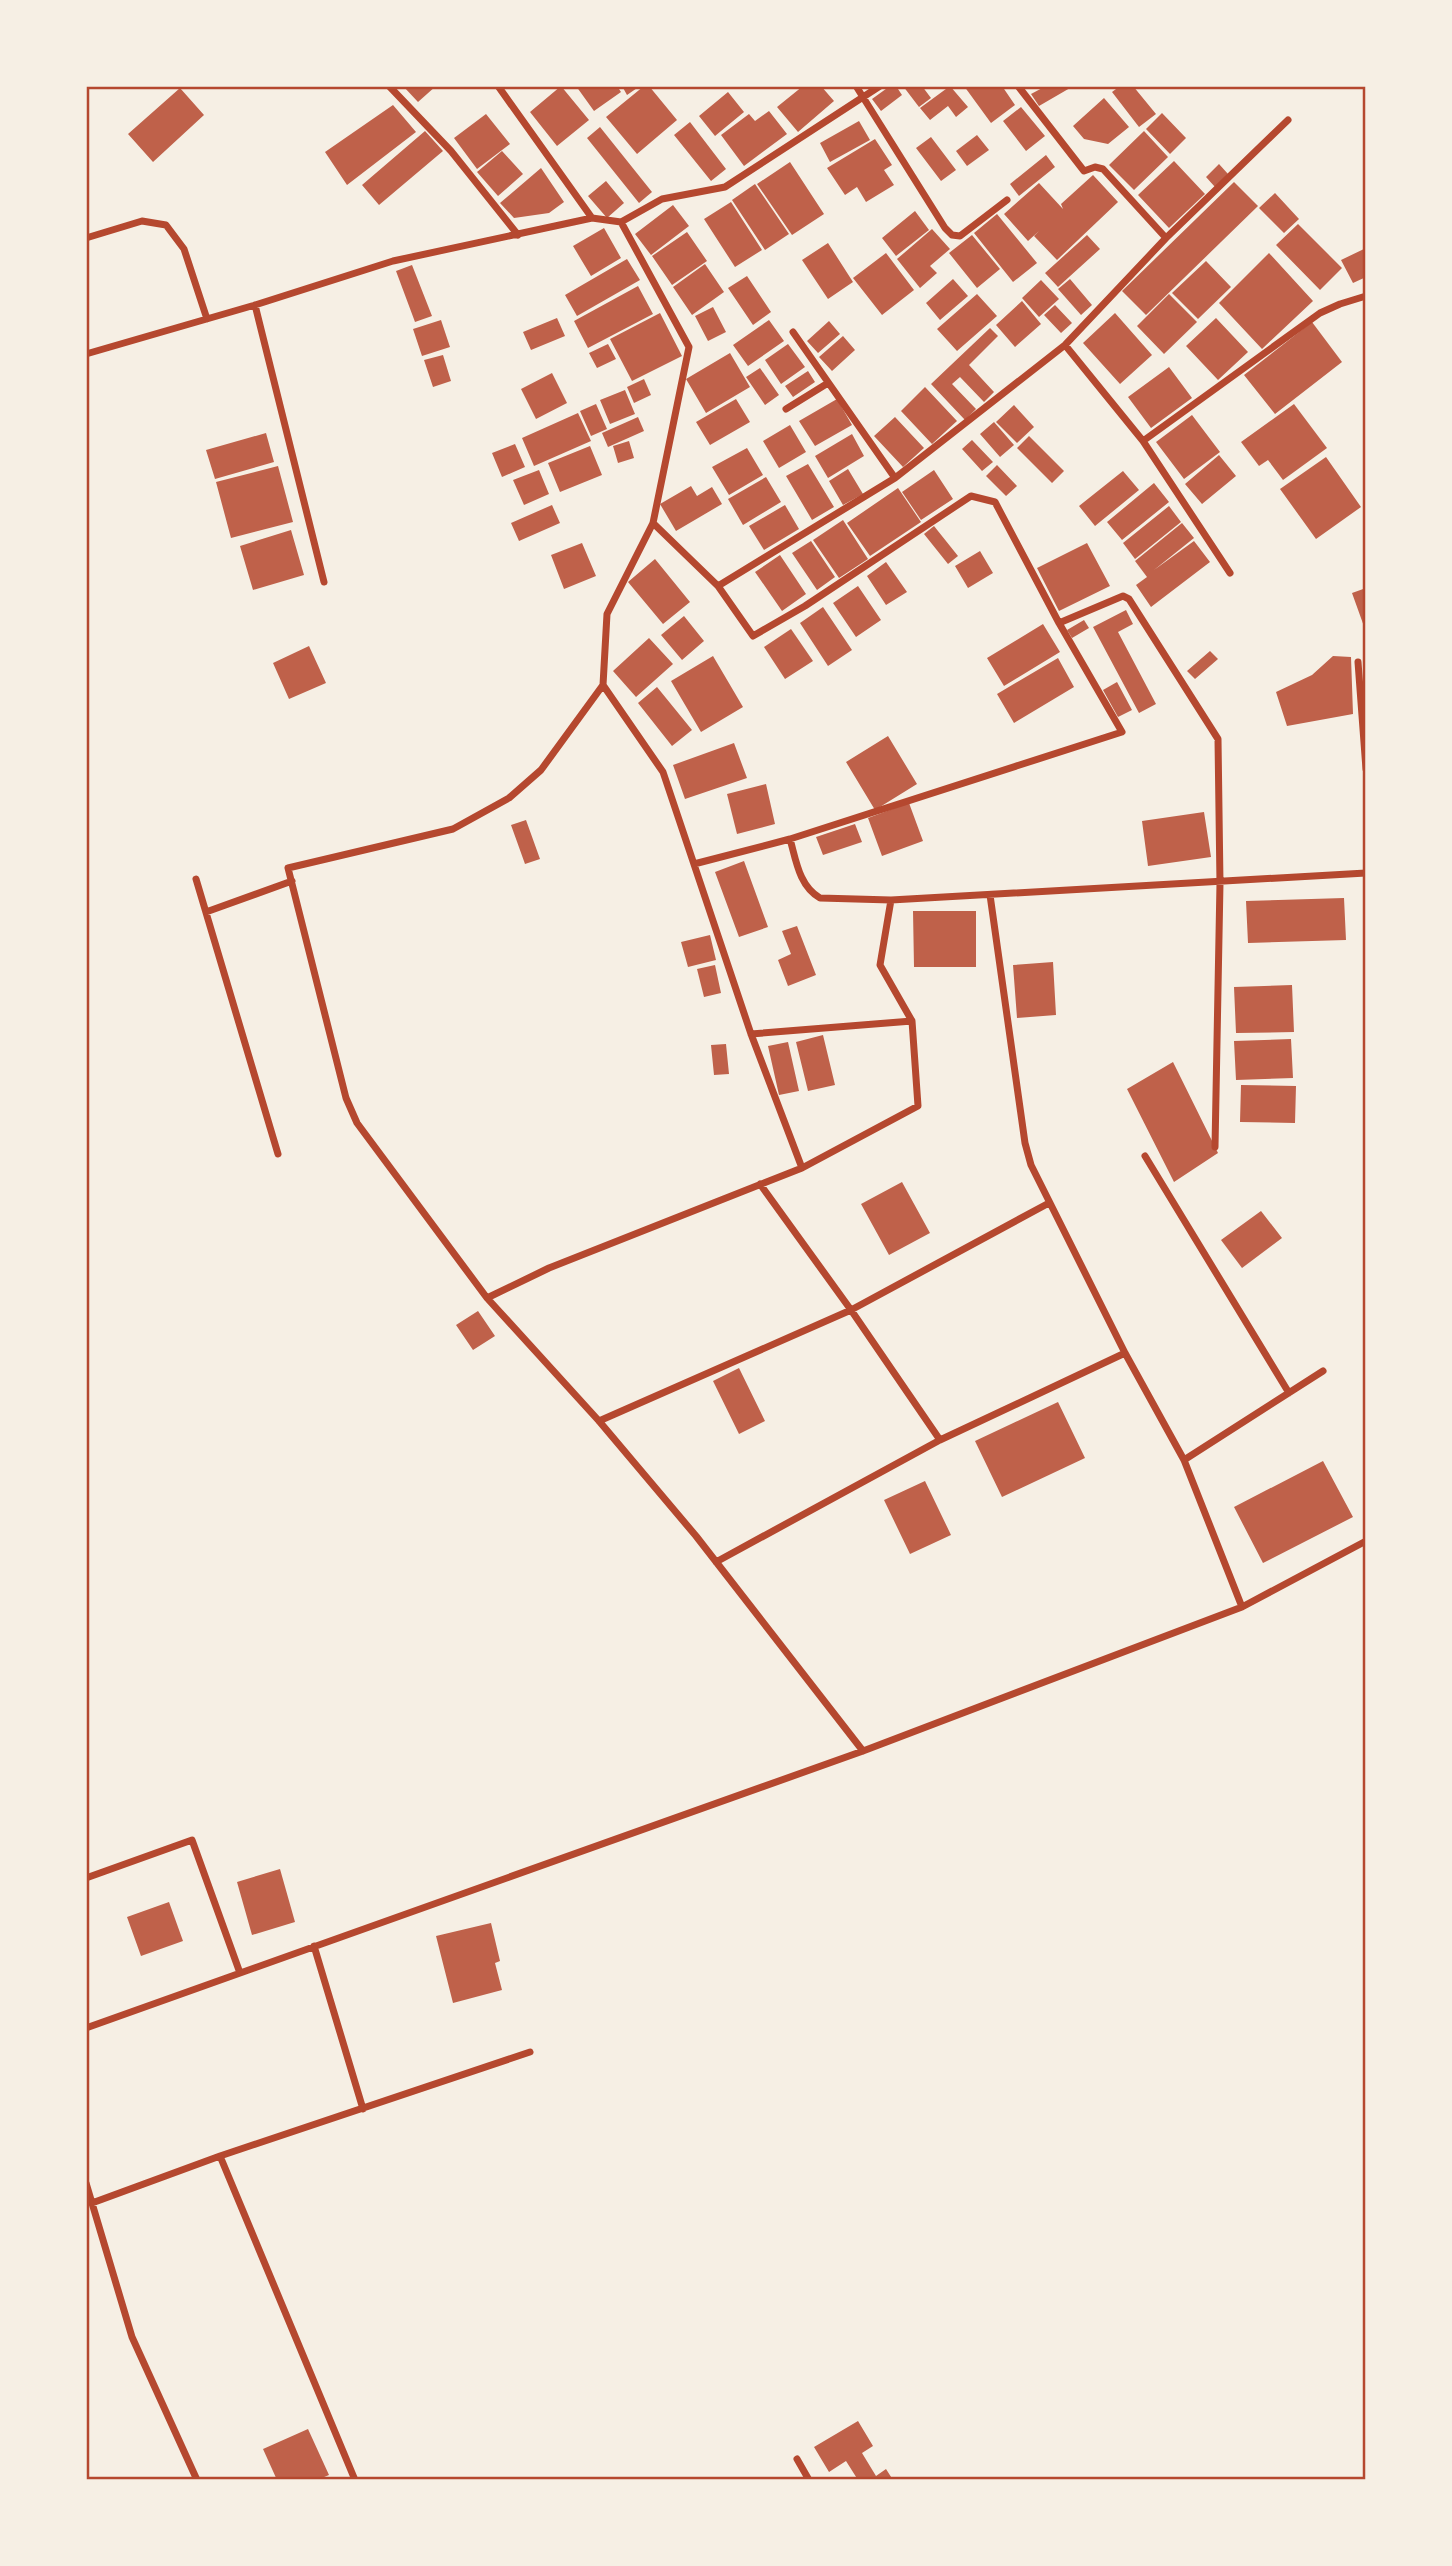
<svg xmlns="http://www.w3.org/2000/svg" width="1452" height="2566" font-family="Literata,serif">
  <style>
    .building { fill: #bf614a }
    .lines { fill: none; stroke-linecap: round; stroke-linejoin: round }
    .minor { stroke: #b5482f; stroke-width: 7 }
    .neatline { fill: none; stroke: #b5482f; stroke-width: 2.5 }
  </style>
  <rect width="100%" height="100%" fill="#f6efe4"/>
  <!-- building -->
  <path class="building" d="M403,86H436L418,102Z
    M561,86L589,120L557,146L530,112Z
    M576,86H617L621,92L594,111Z
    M622,86H640L627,95Z
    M644,86H649L677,120L637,154L606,117Z
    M803,86H821L834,101L798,132L777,107Z
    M890,86H896L902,95L881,111L872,99Z
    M903,86H922L931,98L919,107Z
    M950,86L968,107L956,117L948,106L930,120L920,108Z
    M964,86H1002L1015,105L991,123Z
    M1046,86H1069L1070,88L1039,106L1031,94Z
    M1120,86H1133L1156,114L1139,127L1112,92Z
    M180,88L204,115L153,162L128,134Z
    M728,92L744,112L715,136L699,116Z
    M1104,98L1129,127L1108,144L1084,139L1073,126Z
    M393,105L416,132L347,185L325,152Z
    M1021,107L1045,136L1026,151L1003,121Z
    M769,111L787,134L744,166L721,135L749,114L755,121Z
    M1162,113L1186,138L1170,154L1146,129Z
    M486,114L510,144L477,169L454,138Z
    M859,121L870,140L830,162L820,143Z
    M690,122L726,169L711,181L674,135Z
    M600,127L652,192L639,203L587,138Z
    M425,131L443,151L379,205L362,185Z
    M1144,131L1168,157L1134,190L1109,165Z
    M977,135L989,150L967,166L956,151Z
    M931,137L956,170L941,181L916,148Z
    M875,139L892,165L884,170L894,185L866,202L857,187L845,195L827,168Z
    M502,151L523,174L498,196L477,172Z
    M1046,155L1055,167L1019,196L1010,184Z
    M1174,161L1205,194L1169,228L1138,195Z
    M790,162L824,214L792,235L757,184Z
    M1219,164L1228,174L1215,187L1206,177Z
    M541,168L564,202L549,213L514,218L500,203Z
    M1093,175L1118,202L1057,260L1034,236L1039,231L1028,241L1004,214L1039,183L1063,209L1061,204Z
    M606,181L624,203L607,218L588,196Z
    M1234,182L1258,206L1146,315L1122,291Z
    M755,184L789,234L765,250L732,200Z
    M1275,193L1299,219L1284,233L1259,208Z
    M731,202L762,250L735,267L704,219Z
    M673,205L689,226L651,255L635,234Z
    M915,211L929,230L896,256L882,238Z
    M997,214L1037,263L1013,282L974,233Z
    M1298,224L1342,268L1320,290L1276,245Z
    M604,228L621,258L591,276L573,246Z
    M932,229L950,249L930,266L937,273L920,288L897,259Z
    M687,232L707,261L672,285L652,256Z
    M972,235L1000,269L977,288L949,253Z
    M1087,235L1100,249L1058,287L1045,273Z
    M828,243L853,282L828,299L802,260Z
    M1366,248V277L1353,283L1341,260Z
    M886,253L914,290L882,315L853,278Z
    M1269,253L1313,301L1262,349L1219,303Z
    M627,259L640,280L577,316L565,295Z
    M1206,261L1231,287L1198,319L1172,293Z
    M705,264L724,292L692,315L673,287Z
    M412,265L432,316L415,322L396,271Z
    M747,276L771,312L753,325L728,288Z
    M953,279L968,296L940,320L926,303Z
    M1070,279L1092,305L1081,315L1058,289Z
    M1041,280L1059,299L1039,317L1022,298Z
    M638,286L653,314L588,348L574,321Z
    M977,294L997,316L957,351L937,329Z
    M1169,294L1197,322L1164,354L1137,326Z
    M1022,301L1041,324L1015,347L996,325Z
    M1055,305L1072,323L1061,333L1044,315Z
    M713,307L726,332L708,341L695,316Z
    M660,313L682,356L632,381L610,339Z
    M1115,313L1152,355L1120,384L1083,343Z
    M557,318L565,336L531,350L523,332Z
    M1216,318L1248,352L1218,380L1186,346Z
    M441,320L450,347L422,356L413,329Z
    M769,320L784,341L748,366L733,345Z
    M829,321L840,334L818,353L807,341Z
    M1312,322L1342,362L1275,414L1244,375Z
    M990,328L998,336L969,365L994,392L984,402L960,377L952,384L976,409L965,420L931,384Z
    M843,336L855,350L832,371L819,357Z
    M608,344L616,359L597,368L589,353Z
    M788,344L805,367L781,384L765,360Z
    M730,353L750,387L706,413L686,379Z
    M443,355L451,381L433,387L424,360Z
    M1169,367L1192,398L1151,428L1128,397Z
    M760,368L779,395L765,405L746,377Z
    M808,371L815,382L793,397L785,386Z
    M552,373L567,403L536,419L521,389Z
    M644,379L651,395L634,403L627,387Z
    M925,387L957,421L932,444L901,411Z
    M625,390L635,414L610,424L600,400Z
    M736,399L750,422L710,445L696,422Z
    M837,399L852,425L815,446L799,421Z
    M596,404L607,429L591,436L580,411Z
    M1294,404L1327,448L1283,480L1268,460L1259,466L1241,442Z
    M1014,405L1034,427L1017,443L996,422Z
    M578,413L591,441L534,466L522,438Z
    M1192,415L1220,452L1184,479L1156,442Z
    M638,417L644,431L608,447L602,433Z
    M895,417L924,448L903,467L874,436Z
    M994,422L1014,445L1000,457L980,434Z
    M790,425L806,452L779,468L763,441Z
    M266,433L274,462L215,479L206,450Z
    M852,434L864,456L828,478L815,456Z
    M1029,436L1064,471L1052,483L1017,448Z
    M972,440L993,462L982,471L962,449Z
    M629,441L634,458L618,463L613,446Z
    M515,444L525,467L502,477L492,453Z
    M590,446L602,475L560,492L548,463Z
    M747,448L763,475L729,495L712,467Z
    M1219,455L1236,476L1202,504L1185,484Z
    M1326,457L1361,507L1316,539L1280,489Z
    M808,464L834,507L812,520L786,476Z
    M997,465L1017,486L1006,496L986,476Z
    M278,466L293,522L231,538L216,482Z
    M848,469L863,494L843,505L829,481Z
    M539,470L549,494L524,505L513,480Z
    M934,470L953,499L921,520L902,492Z
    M1123,471L1139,490L1095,526L1079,506Z
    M766,477L781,502L743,525L728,499Z
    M1154,483L1169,502L1122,540L1107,522Z
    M691,486L697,496L712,487L722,504L676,531L660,504Z
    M898,488L921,522L870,556L847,523Z
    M552,505L560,523L519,541L511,523Z
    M785,505L799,529L764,550L749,526Z
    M1169,506L1181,522L1135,559L1123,543Z
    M843,520L868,559L839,578L813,540Z
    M1182,523L1194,538L1154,570L1194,541L1210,562L1151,607L1136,585L1147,577L1135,561Z
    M934,526L958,556L948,564L924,534Z
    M291,530L304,575L253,590L240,546Z
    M811,541L835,577L817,590L792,553Z
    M582,543L596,576L564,589L551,555Z
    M1087,543L1110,586L1059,611L1037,568Z
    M980,551L993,573L968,588L955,566Z
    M780,555L806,594L782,611L755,572Z
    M655,559L690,602L663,624L628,582Z
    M886,562L907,592L886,605L867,576Z
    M858,586L881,620L856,637L833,603Z
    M1366,588V632L1352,593Z
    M823,607L852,650L828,666L800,623Z
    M1126,610L1133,624L1118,632L1156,704L1139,713L1093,627Z
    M684,616L704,641L682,660L661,635Z
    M1084,620L1089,628L1072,638L1067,630Z
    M1043,624L1060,652L1004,686L987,658Z
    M791,629L813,661L785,679L764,647Z
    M649,638L673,664L636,697L613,671Z
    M309,646L326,683L289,699L273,663Z
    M1210,651L1218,659L1195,679L1187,671Z
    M713,656L743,707L701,732L671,681Z
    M1333,656L1351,657L1353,714L1287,726L1276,692L1312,675Z
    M1058,658L1074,687L1014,723L997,694Z
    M1117,682L1132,710L1118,717L1103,690Z
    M657,687L692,730L672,746L638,703Z
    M888,736L917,784L875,810L846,762Z
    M734,743L747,778L685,799L673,765Z
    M766,784L775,824L737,834L727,794Z
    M909,803L923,841L882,856L868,818Z
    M1204,812L1211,857L1148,866L1142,821Z
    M526,820L540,859L525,864L511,825Z
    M855,824L862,842L823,855L816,837Z
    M744,861L768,927L739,937L715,872Z
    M1344,898L1346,940L1248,943L1246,901Z
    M913,911H976V967H914Z
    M797,926L816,975L788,986L778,960L791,954L782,931Z
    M710,935L716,960L688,967L681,942Z
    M1053,962L1056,1015L1017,1018L1013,965Z
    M715,965L721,993L704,997L697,969Z
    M1292,985L1294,1032L1236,1033L1234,987Z
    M823,1035L835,1085L808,1091L796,1042Z
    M1291,1039L1293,1078L1236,1080L1234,1041Z
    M788,1042L799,1091L779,1095L768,1046Z
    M726,1044L729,1074L714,1075L711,1045Z
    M1173,1062L1218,1153L1174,1182L1127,1089Z
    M1241,1085L1296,1086L1295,1123L1240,1122Z
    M902,1182L930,1233L889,1255L861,1204Z
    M1261,1211L1282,1238L1242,1268L1221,1240Z
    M478,1311L495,1336L473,1350L456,1325Z
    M739,1368L765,1421L739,1434L713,1381Z
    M1058,1402L1085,1458L1002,1497L975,1441Z
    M1323,1461L1353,1517L1263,1563L1234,1507Z
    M925,1481L951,1535L910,1554L884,1500Z
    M280,1869L295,1922L252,1935L237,1882Z
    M169,1902L183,1941L141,1956L127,1917Z
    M491,1923L500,1961L495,1963L502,1990L453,2003L436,1936Z
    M858,2421L873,2446L862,2453L876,2476L886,2469L893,2480H858L846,2461L829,2472L814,2447Z
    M308,2429L329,2475L317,2480H277L263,2449Z"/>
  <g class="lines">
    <!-- minor -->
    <path class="minor" d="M389,86L451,151L518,235
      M498,86L592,218
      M856,86L945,228L952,235L960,236L1007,200
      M1018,86L1084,171L1095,167L1103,169L1166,238
      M621,222L689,347L653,523L607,614L603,685L541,770L509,798L453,829L288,868L346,1098L357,1123L487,1298L599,1421L696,1536L863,1751
      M86,238L142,221L166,225L184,249L207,319
      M255,305L324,582
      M793,332L895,478
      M1065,345L1143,441L1230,573
      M86,354L255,305L393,261L592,218L621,222L662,199L725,187L880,86
      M786,409L828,383
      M1143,441L1320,313L1340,304L1366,296
      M653,523L718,586L753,636L805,606L971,496L995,502L1059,623L1122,732L790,839L694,864
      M718,586L895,478L1065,345L1166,238L1288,120
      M1059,623L1123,596L1129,599L1218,739L1220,883L1215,1147
      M1358,662L1366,769
      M603,685L663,772L751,1034L802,1168
      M790,839C796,860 799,886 820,898L891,900
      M196,879L278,1154
      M990,895L1025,1143L1031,1165L1125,1353L1184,1460L1242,1607
      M206,912L292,881
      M751,1034L912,1021
      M1145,1156L1289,1393
      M760,1184L851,1310L940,1440
      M487,1298L549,1268L802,1168L918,1106L912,1021L880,965L891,900L1366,873
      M599,1421L851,1310L1049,1203
      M1184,1460L1323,1371
      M716,1562L940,1440L1125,1353
      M86,1878L192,1840L240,1973
      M314,1946L363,2109
      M86,2028L863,1751L1242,1607L1366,1541
      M220,2156L530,2052
      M86,2183L132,2337L197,2480
      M92,2203L220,2156L355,2480
      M797,2459L809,2480"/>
  </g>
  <!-- border -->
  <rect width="1452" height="2566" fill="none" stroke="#f6efe4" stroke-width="175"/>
  <rect x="88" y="88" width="1276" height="2390" class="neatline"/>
</svg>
